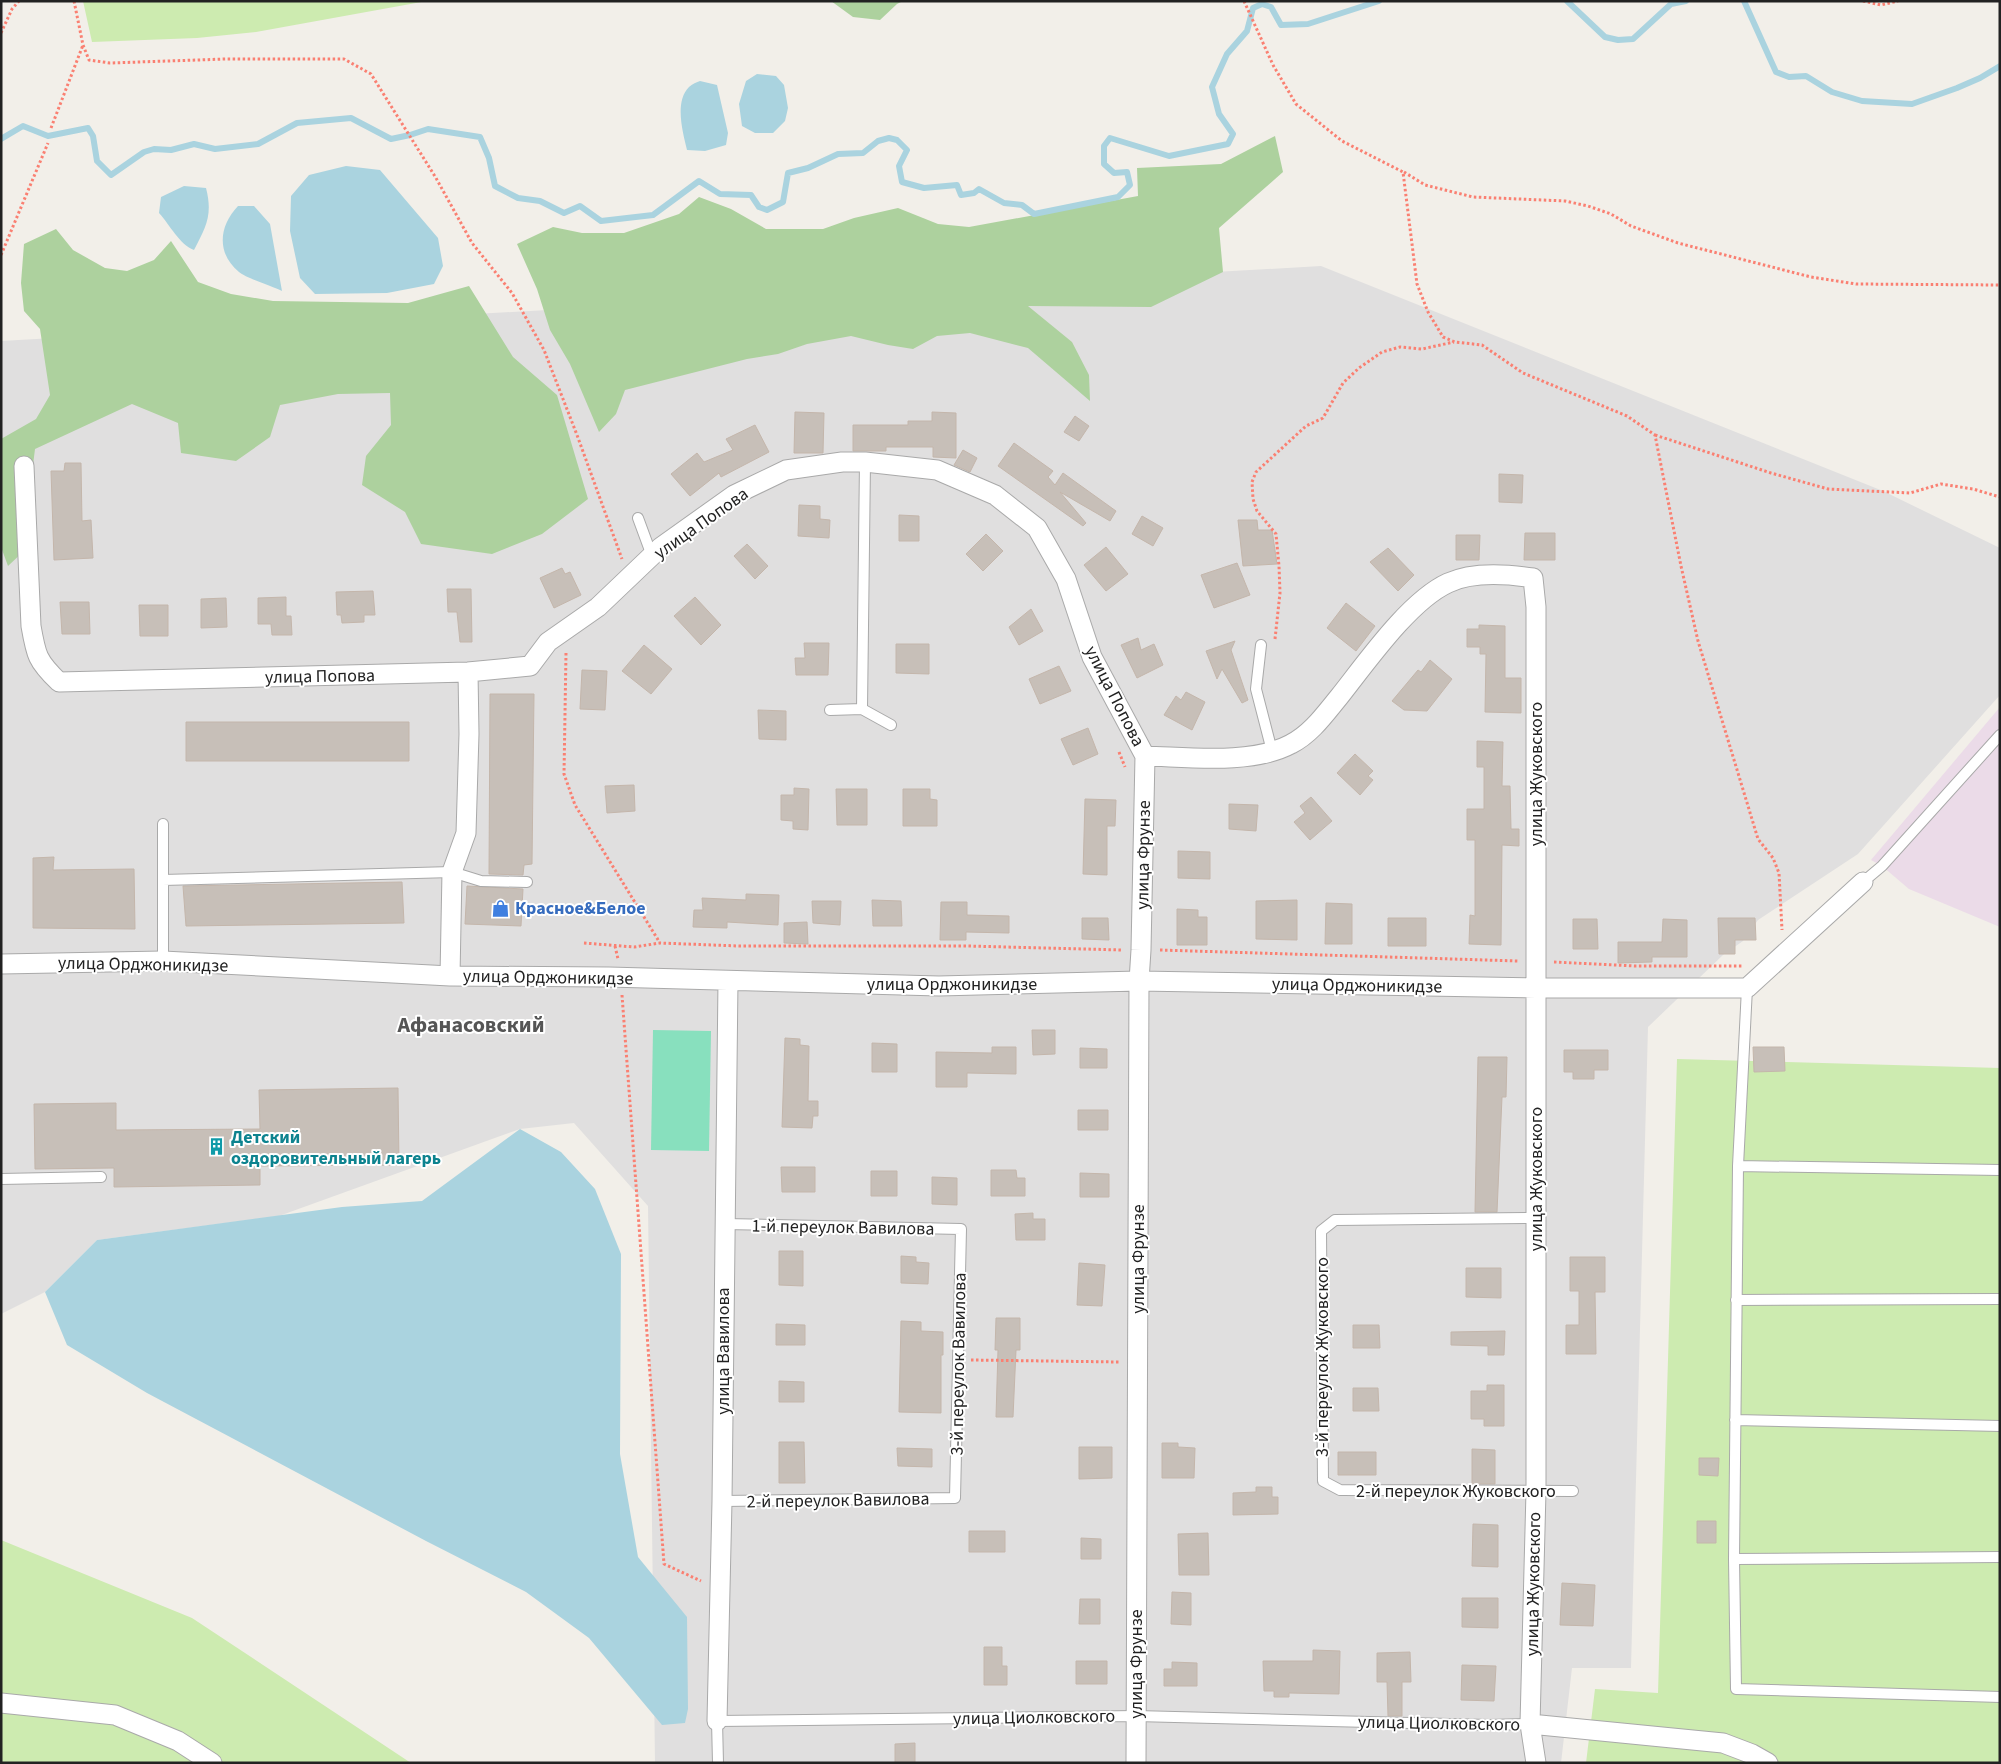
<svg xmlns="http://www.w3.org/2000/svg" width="2001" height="1764" font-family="'Source Sans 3',sans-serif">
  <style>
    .residential { fill: #e0dfdf }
    .industrial { fill: #ebdbe8 }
    .grass { fill: #cdebb0 }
    .forest { fill: #add19e }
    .pitch { fill: #88e0be }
    .water { fill: #aad3df }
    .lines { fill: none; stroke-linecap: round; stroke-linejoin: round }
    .stream { stroke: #aad3df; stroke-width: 6 }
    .building { fill: #c7bfb8; stroke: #c4b6ab }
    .lane-casing { stroke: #a9a9a9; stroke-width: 12 }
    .street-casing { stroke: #a9a9a9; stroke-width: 21 }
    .path { stroke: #fa8072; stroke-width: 3; stroke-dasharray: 2.5 2.5; stroke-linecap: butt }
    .lane { stroke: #fff; stroke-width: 10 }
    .street { stroke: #fff; stroke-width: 19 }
    .labels { text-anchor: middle; stroke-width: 4; stroke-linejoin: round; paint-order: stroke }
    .street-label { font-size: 18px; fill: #222; stroke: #fff }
    .shop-label { font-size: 18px; font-weight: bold; fill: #366cbe; stroke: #fff; text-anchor: start }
    .culture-label { font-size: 18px; font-weight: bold; fill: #0d838f; stroke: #fff; text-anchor: start }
    .district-label { font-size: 22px; font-weight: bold; fill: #555; stroke: #fff }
  </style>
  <rect width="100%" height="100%" fill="#f2efe9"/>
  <!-- residential -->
  <path class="residential" d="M1321,266L1883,491L2000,548V695L1858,854L1758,920L1743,941L1723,955L1648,1027L1631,1668H1572L1561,1763H655L648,1206L574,1123L520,1129L279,1216L97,1240L45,1292L1,1314V341Z"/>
  <!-- industrial -->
  <path class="industrial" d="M2000,707V927L1909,889L1882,866L1871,860Z"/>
  <!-- grass -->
  <path class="grass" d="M83,1H427L256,32L197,38L92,42Z
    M1677,1059L2000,1068V1763H1586L1595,1689L1658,1693Z
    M1,1540L192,1618L411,1763H1Z"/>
  <!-- forest -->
  <path class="forest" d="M831,1H903L897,4L880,20L853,17Z
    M1275,136L1283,172L1219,228L1223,272L1151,307L1028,306L1072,342L1089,375L1090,401L1028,348L970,333L937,336L913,349L888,345L851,336L807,344L778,354L747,359L625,390L616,414L599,432L570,364L550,330L537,289L517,244L553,227L582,233H624L679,214L699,197L731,209L766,229H823L854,218L898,208L938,224L969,227L1138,196L1137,168L1221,164Z
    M56,229L73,250L105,268L127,271L154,260L171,241L198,282L231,294L273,301L408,303L469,286L513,357L557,395L588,499L542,534L492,554L421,544L405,512L362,485L366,456L391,425L390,393L338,394L280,405L270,437L236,461L181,453L178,423L132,404L35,449L28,505L25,550L8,566L1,547V439L36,419L50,395L40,329L24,311L21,283L24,244Z"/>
  <!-- pitch -->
  <path class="pitch" d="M653,1030L711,1031L709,1151L651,1150Z"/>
  <!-- water -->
  <path class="water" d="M757,74L776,76L784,85L788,108L785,121L773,133H755L742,126L739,104L746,81Z
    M700,81L717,85L728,133L726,145L705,151L687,150C683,133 674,102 689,87C692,84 697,82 700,81Z
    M346,166L380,170L438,238L443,266L434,284L387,293L315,294L300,278L290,231L291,196L309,175Z
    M184,186L206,188C213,215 206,227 194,250C179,244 170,225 159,213L161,197Z
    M238,206H254L270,224L282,291C272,286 246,278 239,272C216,253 219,226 238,206Z
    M520,1129L561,1152L595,1189L621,1254L620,1454L638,1557L687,1617L688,1709L685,1723L662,1725L589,1638L526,1592L426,1541L147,1393L67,1345L45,1292L97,1240L342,1207L422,1201Z"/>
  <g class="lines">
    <!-- stream -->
    <path class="stream" d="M1567,1L1605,37L1618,40L1633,39L1671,4L1686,1
      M1744,1L1776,72L1789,77L1806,76L1832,92L1862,101L1912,104L1957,88L1980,78L2000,66
      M1,139L23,126L48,136L88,128L93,136L97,161L111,175L144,152L154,149L171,150L194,144L215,149L258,144L297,123L351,118L391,139L410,135L428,129L480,137L489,158L495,186L518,198L540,201L564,213L580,206L601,221L653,215L699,181L720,194L751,195L759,207L767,210L783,202L788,173L808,168L838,154L863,153L878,141L889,138L897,140L907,150L899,166L902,182L924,188L957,185L961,195L974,193L979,189L1004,203L1022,205L1034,214L1118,197L1130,185L1127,172L1114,173L1104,164V146L1110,138L1169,156L1228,144L1233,134L1219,114L1212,87L1227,54L1247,31L1253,8L1262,4L1271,7L1281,25L1308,24L1379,1"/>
  </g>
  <!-- building -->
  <path class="building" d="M795,412L824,413L823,453H794Z
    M932,412L956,413V458L933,457V447H886V451H853V425H908V421H932Z
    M1075,416L1089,426L1079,441L1064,432Z
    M755,425L769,452L721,477L719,473L690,496L671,474L697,453L704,462L733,450L726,439Z
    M1014,443L1053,471L1048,477L1055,485L1063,473L1116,511L1110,521L1060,492L1086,523L1083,526L998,466Z
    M963,450L977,458L970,472L954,465Z
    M65,463H81L82,521L91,520L93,558L54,560L51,471H64Z
    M1499,474L1523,475L1522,503L1499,502Z
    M799,505L820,506V519L830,520L829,538L798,536Z
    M899,515L919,516V541H899Z
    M1142,516L1163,528L1153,546L1132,534Z
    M1238,520H1257L1258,530H1272L1277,564L1243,566Z
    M1525,533H1555V560H1524Z
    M986,534L1003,551L983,571L966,554Z
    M1456,535H1480L1479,560H1456Z
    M747,544L768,566L755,579L734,556Z
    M1106,547L1128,574L1106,591L1084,565Z
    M1388,548L1414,575L1398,591L1370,562Z
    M1237,563L1250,595L1214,608L1201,575Z
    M562,568L565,574L570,572L581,595L554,608L540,578Z
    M447,589H471L472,642H460L457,612H448Z
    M373,591L375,615H364V622L342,623L341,615H337L336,592Z
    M286,597V616H291L292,635H272L271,624H258V598Z
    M695,597L721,625L701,645L674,616Z
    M226,598L227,627L201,628V599Z
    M60,602H89L90,634H62Z
    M1346,603L1375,626L1356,651L1327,628Z
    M139,605H168V636H140Z
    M1031,609L1043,631L1019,645L1009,627Z
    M1479,625L1505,626V678H1521V713L1485,712L1486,654H1480V647H1467V629H1479Z
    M1138,638L1141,650L1154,644L1163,665L1137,678L1121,645Z
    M1235,641L1231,650L1248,700L1242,703L1222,669L1217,679L1206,651Z
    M804,643H829L828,675H796L795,658H805Z
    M896,644H929V674L896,673Z
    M644,645L672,669L651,694L622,671Z
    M1430,660L1452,679L1427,711L1404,710L1392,701L1418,670L1421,672Z
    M1059,666L1071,691L1040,704L1029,679Z
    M582,670L607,671L605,710L580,709Z
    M1186,692L1205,702L1192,730L1164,715L1176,696L1181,700Z
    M490,694H534L532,864L524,865L523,875L489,874Z
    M758,710L786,711V740L759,739Z
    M186,722H409V761H186Z
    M1088,728L1098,754L1073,765L1061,739Z
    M1477,741L1503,742L1502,786H1510L1511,829H1519V846L1502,845L1501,945L1469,944L1470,915L1475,916V840H1467V809H1484V767H1477Z
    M1355,754L1373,771L1368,776L1373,780L1360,795L1337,773Z
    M634,785L635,811L607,813L605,786Z
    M794,788L809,789L808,830L793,829V821L781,820V795H794Z
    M836,789H867V825H837Z
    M903,789H930V799L937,800V826H903Z
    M1311,797L1332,821L1310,840L1294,822L1305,813L1300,806Z
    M1085,799L1116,800L1115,826H1107V875L1083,874Z
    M1229,804L1258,805L1256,831L1229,829Z
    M1178,851L1210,852V879L1178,878Z
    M54,857L53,870L134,869L135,929L33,928V858Z
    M402,882L404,923L186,926L183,886Z
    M467,886L523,889L521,926L465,924Z
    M746,894L779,895L778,925L727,922V928L693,927L694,910H703L702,898L746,900Z
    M872,900L901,901L902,926H873Z
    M1297,900V940L1256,939V901Z
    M812,901H841L840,925L813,923Z
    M941,902H967V915L1009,916V933L966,932V940H940Z
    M1326,903L1352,904V944H1325Z
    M1177,909L1198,910V917H1207V945H1177Z
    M1082,918H1108L1109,940L1082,939Z
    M1388,918H1426V946H1388Z
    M1718,918H1755L1756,940H1735V954H1719Z
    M1573,919H1597L1598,949H1573Z
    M1663,919L1687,920V957H1652V962L1618,963V942H1662Z
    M807,922L808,944L784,943V923Z
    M1032,1030H1055V1054L1033,1055Z
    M785,1038L800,1039V1045L809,1046L808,1101H818V1116H813L812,1128L782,1127Z
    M872,1043L897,1044V1072H872Z
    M992,1047H1016V1074L967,1073V1087H936V1052L992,1053Z
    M1753,1047H1784L1785,1071L1754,1072Z
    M1080,1048L1107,1049V1068H1080Z
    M1564,1050H1608V1070H1594V1079H1573V1072H1564Z
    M1478,1057H1507L1506,1097H1502L1497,1212H1475Z
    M398,1088L399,1165L260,1166V1185L114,1187V1168L35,1169L34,1104L116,1103V1130L260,1129L259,1090Z
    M1078,1110H1108V1130H1078Z
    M781,1167H815V1192H782Z
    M991,1170H1016L1017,1178H1025V1196H991Z
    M871,1171H897V1196H871Z
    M1080,1173L1109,1174V1197H1080Z
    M932,1177L957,1178V1205L932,1204Z
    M1033,1213V1219H1045V1240H1016L1015,1214Z
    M779,1251H803V1286L779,1285Z
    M901,1256L916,1257V1262L929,1263L928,1284L901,1283Z
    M1570,1257H1605V1292H1595L1596,1354H1566V1325H1579V1291H1570Z
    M1079,1263L1105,1265L1102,1306L1077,1305Z
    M1466,1268H1501V1298L1466,1297Z
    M996,1318H1020V1350H1016L1013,1417H996L998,1350H995Z
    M901,1321L921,1322V1331L943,1332V1355H941V1413L899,1412Z
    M776,1324L805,1325V1345H776Z
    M1353,1325H1379L1380,1348H1353Z
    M1505,1331L1504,1355H1488V1346L1451,1345V1332Z
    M779,1381L804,1382V1402H779Z
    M1487,1385H1504V1426H1484V1419H1471V1391H1487Z
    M1353,1388H1378L1379,1411H1353Z
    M779,1442H804L805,1483H779Z
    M1162,1443H1178V1447L1195,1448L1194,1478H1162Z
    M1079,1447H1112V1478L1079,1479Z
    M897,1448L932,1449V1467L898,1466Z
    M1472,1449L1495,1450V1484H1472Z
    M1338,1452H1376V1475H1338Z
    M1699,1458H1719L1718,1476L1699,1475Z
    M1256,1487H1272V1497H1278V1514L1233,1515V1493L1256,1492Z
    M1697,1521H1716V1543H1697Z
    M1473,1524L1498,1525V1567L1472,1566Z
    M969,1531H1005V1552H969Z
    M1208,1533L1209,1575H1179L1178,1534Z
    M1081,1538L1101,1539V1559H1081Z
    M1562,1583L1595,1585L1593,1626L1560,1625Z
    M1172,1592L1191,1593V1625L1171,1624Z
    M1462,1598H1498V1628L1462,1627Z
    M1080,1599H1100V1624H1079Z
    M984,1647H1002V1666H1007V1685H984Z
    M1313,1650L1340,1651L1339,1694L1289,1693V1697H1274V1691H1264L1263,1661H1313Z
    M1410,1652L1411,1682H1402V1716H1388L1387,1682H1377V1653Z
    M1076,1661H1107V1684H1076Z
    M1172,1662L1197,1663V1686H1164V1669H1172Z
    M1462,1665L1496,1666L1494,1701L1461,1700Z
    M915,1743V1763H895V1744Z"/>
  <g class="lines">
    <defs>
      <path id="lane" d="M865,462L862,709L891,725
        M638,518L652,556
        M1261,645L1256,689L1272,751
        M830,710L862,709
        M163,824V880
        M1863,882L1882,866L2000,735
        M163,961V880L452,872L481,881L527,882
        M1747,988L1738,1166L1734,1559L1736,1689L2000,1697
        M1738,1166L2000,1170
        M1,1179L101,1177
        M1536,1218L1335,1220L1321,1231L1323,1481L1340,1490L1573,1491
        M1736,1300L2000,1299
        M1735,1420L2000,1426
        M722,1501L955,1498L961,1229L725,1224
        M1734,1559L2000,1557
        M718,1763L717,1721L1136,1716L1489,1725L1530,1724"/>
      <path id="street" d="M24,466L31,626C36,655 37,661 59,682L468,672L530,666L548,642L598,607L661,547L734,495L786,470L842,462H865L937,470L995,495L1037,528L1066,579L1092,657L1145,756C1188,757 1252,765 1291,744C1311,734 1325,714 1339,697C1366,663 1409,601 1448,583C1473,571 1507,574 1533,578L1536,607V1491L1530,1724L1536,1763
        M1,964L163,961L450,976L609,977L939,986L1139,981L1536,988H1747L1863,882
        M450,976L452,872L466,833L469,734L468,672
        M1,1703L115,1715L178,1741L212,1763
        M717,1721L722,1501L728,981
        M1530,1724L1723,1743L1752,1754L1768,1763
        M1136,1763L1139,981L1141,950L1145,756"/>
    </defs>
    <!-- lane casing -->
    <use href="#lane" class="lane-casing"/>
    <!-- street casing -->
    <use href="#street" class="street-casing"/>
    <!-- path -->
    <path class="path" d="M74,1L83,45L89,60L110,63L226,59H344L371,74L436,178L472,243L512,293L544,350L577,435L622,559
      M1244,1L1273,65L1296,104L1342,141L1403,172L1417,284L1428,312L1443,337L1455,342L1482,345L1523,373L1627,416L1655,435L1681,566L1698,641L1758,839L1773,858L1779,873L1782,930
      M1863,1L1881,5L1898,1
      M1,33L12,9L19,1
      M51,128L83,45
      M1404,172L1425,185L1473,197L1565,201L1588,206L1611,214L1631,226L1678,243L1811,277L1856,284L2000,285
      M1,255L48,143
      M1655,435L1771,473L1828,489L1910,493L1941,484L1973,489L2000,497
      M1275,639L1280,593L1279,566L1276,534L1257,511L1253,499L1252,482L1256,472L1306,426L1323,418L1343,383L1359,368L1382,352L1400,347L1422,349L1454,342
      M566,653L564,774L575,805L660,943
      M1119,752L1125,767
      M584,943L634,947L660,943L739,946H967L1123,950
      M615,946L618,959
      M1160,950L1518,961
      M1554,962L1634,966H1743
      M622,995L664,1564L701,1581
      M971,1360L1120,1362"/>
    <!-- lane -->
    <use href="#lane" class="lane"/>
    <!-- street -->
    <use href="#street" class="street"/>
  </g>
  <!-- icons -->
  <defs>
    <symbol id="shop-bare" viewBox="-9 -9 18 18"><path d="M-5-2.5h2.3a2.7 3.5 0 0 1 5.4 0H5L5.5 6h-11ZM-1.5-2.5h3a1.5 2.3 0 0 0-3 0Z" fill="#3f7fe0" stroke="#fff" stroke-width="2.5" paint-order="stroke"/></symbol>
    <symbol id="building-bare" viewBox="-9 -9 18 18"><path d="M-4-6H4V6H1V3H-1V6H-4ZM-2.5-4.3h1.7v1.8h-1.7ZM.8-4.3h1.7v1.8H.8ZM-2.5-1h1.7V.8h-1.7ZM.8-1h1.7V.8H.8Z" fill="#0f9aa8" stroke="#fff" stroke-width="2.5" paint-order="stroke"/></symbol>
  </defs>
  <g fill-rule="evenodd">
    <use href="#shop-bare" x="488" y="896" width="25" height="25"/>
    <use href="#building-bare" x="204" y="1134" width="25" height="25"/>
  </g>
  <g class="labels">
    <!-- street labels -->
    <g class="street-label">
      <text transform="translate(701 523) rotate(-35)" y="6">улица Попова</text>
      <text transform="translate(320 676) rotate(-1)" y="6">улица Попова</text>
      <text transform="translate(1115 696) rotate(63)" y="6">улица Попова</text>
      <text transform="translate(1536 774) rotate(-90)" y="6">улица Жуковского</text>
      <text transform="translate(1143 855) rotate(-89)" y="6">улица Фрунзе</text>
      <text transform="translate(143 964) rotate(1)" y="6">улица Орджоникидзе</text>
      <text transform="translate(548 977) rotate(1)" y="6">улица Орджоникидзе</text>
      <text x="952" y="990">улица Орджоникидзе</text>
      <text transform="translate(1357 985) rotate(1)" y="6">улица Орджоникидзе</text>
      <text transform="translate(1536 1179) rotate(-90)" y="6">улица Жуковского</text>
      <text transform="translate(843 1227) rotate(1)" y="6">1-й переулок Вавилова</text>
      <text transform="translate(1138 1259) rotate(-90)" y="6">улица Фрунзе</text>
      <text transform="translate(723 1351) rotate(-90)" y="6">улица Вавилова</text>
      <text transform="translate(1322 1357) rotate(-90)" y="6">3-й переулок Жуковского</text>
      <text transform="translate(958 1364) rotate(-89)" y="6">3-й переулок Вавилова</text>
      <text x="1456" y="1497">2-й переулок Жуковского</text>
      <text transform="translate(838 1500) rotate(-1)" y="6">2-й переулок Вавилова</text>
      <text transform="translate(1533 1584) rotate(-89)" y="6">улица Жуковского</text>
      <text transform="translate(1136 1664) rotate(-90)" y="6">улица Фрунзе</text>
      <text transform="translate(1034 1717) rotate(-1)" y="6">улица Циолковского</text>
      <text transform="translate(1439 1723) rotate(1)" y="6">улица Циолковского</text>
    </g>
    <!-- shop labels -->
    <g class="shop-label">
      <text x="515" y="914">Красное&amp;Белое</text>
    </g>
    <!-- culture labels -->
    <g class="culture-label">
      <text x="231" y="1143">Детский<tspan x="231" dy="21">оздоровительный лагерь</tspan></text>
    </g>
    <!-- district labels -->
    <g class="district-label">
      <text x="471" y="1032">Афанасовский</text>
    </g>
  </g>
  <!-- border -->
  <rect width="2001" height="1764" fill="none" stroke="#222222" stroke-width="5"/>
</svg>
